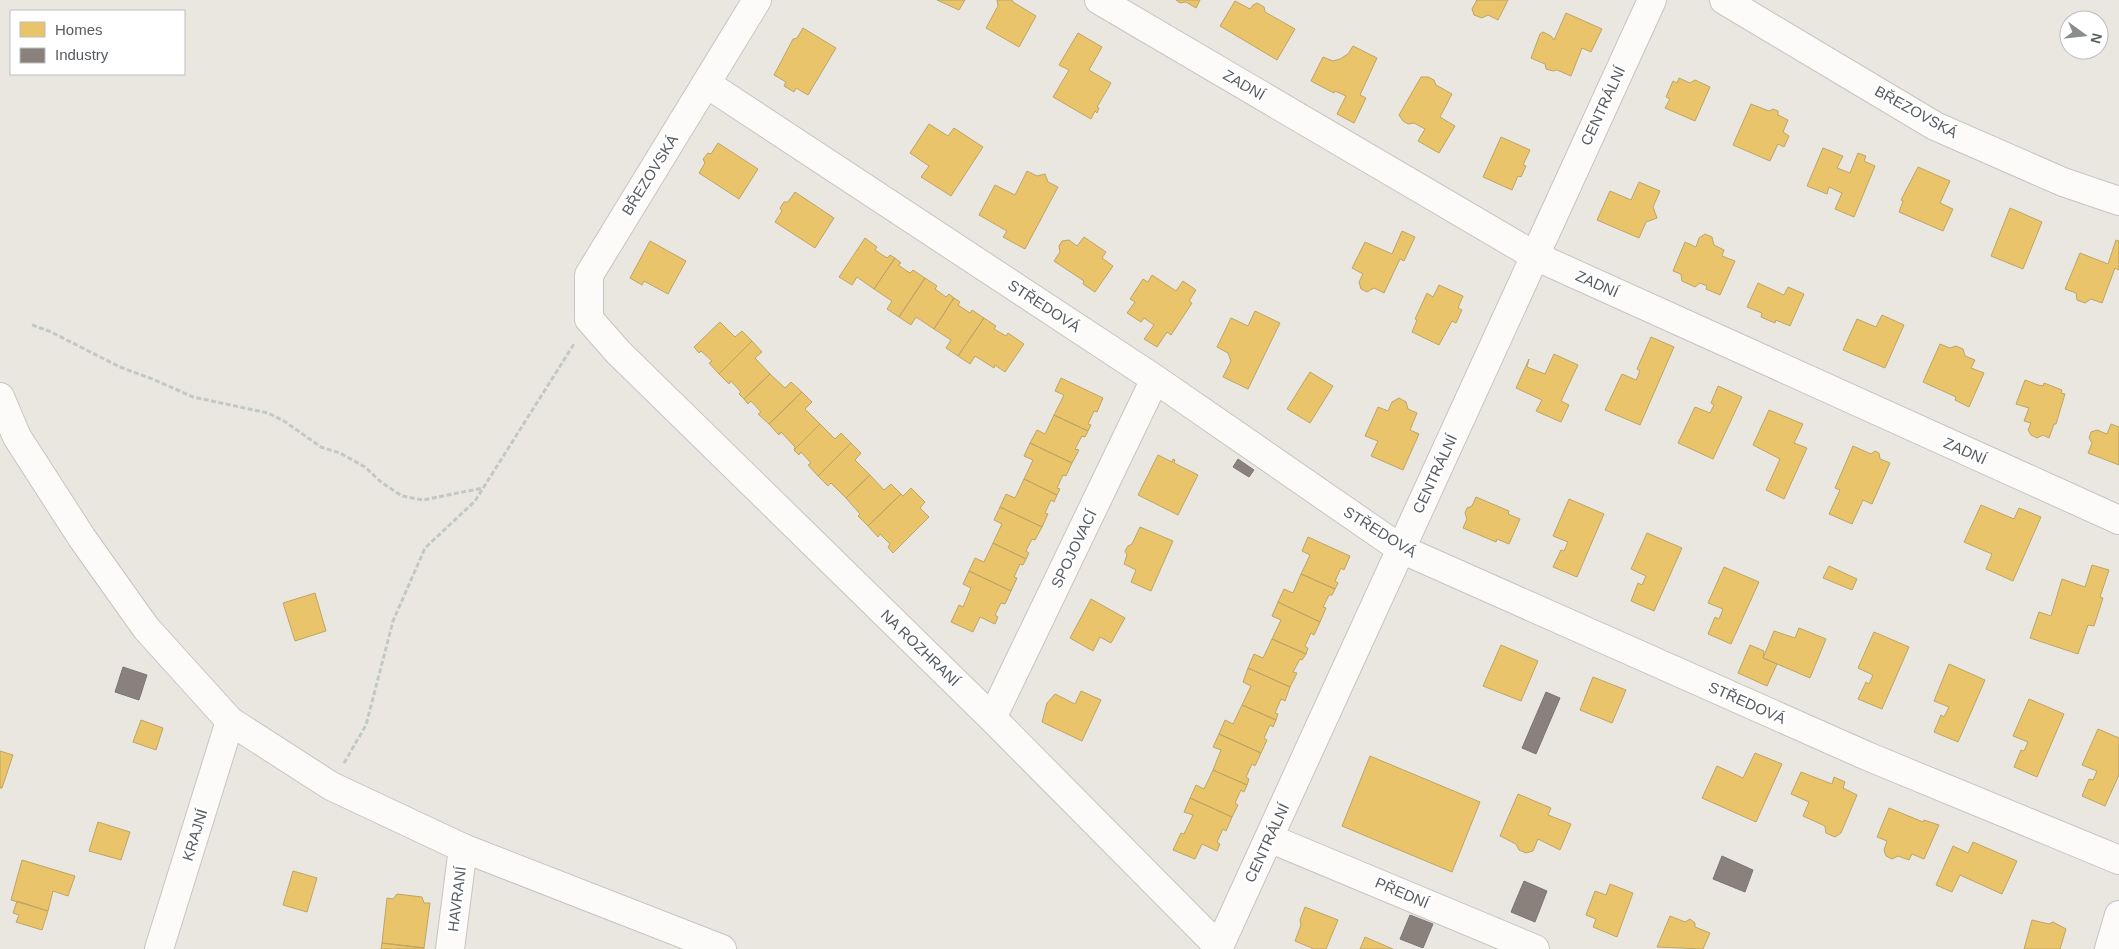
<svg xmlns="http://www.w3.org/2000/svg" width="2119" height="949" font-family="Helvetica,sans-serif">
  <style>
    .homes { fill: #e9c46a; stroke: #bda567 }
    .industry { fill: #8a817c; stroke: #7b7674 }
    .lines { fill: none; stroke-linecap: round; stroke-linejoin: round }
    .street-casing { stroke: #c5c5c3; stroke-width: 30 }
    .secondary-casing { stroke: #c4c5c3; stroke-width: 30 }
    .path { stroke: #c2c9c4; stroke-width: 3; stroke-dasharray: 5 2.5; stroke-linecap: butt }
    .street { stroke: #fcfbfa; stroke-width: 28 }
    .secondary { stroke: #fcfbfa; stroke-width: 28 }
    .labels { text-anchor: middle; stroke-width: 5; stroke-linejoin: round; paint-order: stroke }
    .street-label { font-size: 15px; fill: #575c61; stroke: #fff }
  </style>
  <rect width="100%" height="100%" fill="#eae7e0"/>
  <!-- homes -->
  <path class="homes" d="M937,0H965L959,10Z
    M1012,0L1013,2L1036,16L1019,47L986,28L998,6L997,0Z
    M1176,0H1200L1196,8L1186,2L1180,3Z
    M1477,0H1476H1508L1498,20L1488,15L1482,18L1474,15L1472,9Z
    M1235,1L1250,9L1253,5L1257,3L1264,7L1265,12L1295,29L1277,60L1220,26Z
    M1566,13L1602,29L1591,52L1582,48L1571,76L1557,70L1553,71L1546,69L1545,64L1531,58L1540,34L1543,32L1551,36L1554,40Z
    M803,28L836,48L808,95L796,88L794,92L784,86L786,82L774,75L793,39L797,38Z
    M1078,33L1102,47L1089,70L1111,83L1097,107L1099,108L1097,113L1095,111L1091,119L1053,97L1069,70L1059,65Z
    M1353,46L1377,58L1360,95L1366,98L1354,123L1337,114L1346,96L1335,91L1334,93L1311,81L1323,57L1333,61L1340,59L1348,54Z
    M1421,77H1428L1434,80L1436,85L1452,94L1440,117L1455,126L1439,153L1418,141L1425,129L1414,123L1408,124L1403,121L1399,115Z
    M1679,78L1690,83L1695,80L1710,87L1695,121L1665,108L1670,99L1666,97L1673,81L1677,83Z
    M1751,104L1769,111L1773,109L1778,111V115L1788,120L1783,132L1789,136L1784,147L1778,144L1770,161L1733,145Z
    M929,124L948,136L954,128L983,147L951,196L921,177L929,166L910,153Z
    M1501,137L1530,150L1523,165L1526,166L1521,177L1518,176L1512,190L1483,177Z
    M718,143L758,169L739,199L699,173L705,163L703,159L708,153L711,154Z
    M1823,148L1843,156L1837,168L1850,173L1858,153L1866,156L1864,161L1875,166L1854,217L1835,209L1842,193L1829,187L1827,194L1807,186Z
    M1918,167L1950,181L1940,203L1953,209L1943,231L1899,212L1903,201L1901,200Z
    M1027,171L1037,176L1045,174L1048,182L1058,187L1025,249L1003,237L1007,231L979,215L995,185L1015,195Z
    M1639,182L1660,191L1653,207L1657,218L1646,222L1639,238L1597,220L1610,191L1631,200Z
    M795,192L834,218L815,248L775,222L782,211L780,208L784,202H788Z
    M2010,208L2042,222L2023,269L1991,256Z
    M1402,231L1415,237L1404,261L1400,259L1384,293L1374,288L1367,292L1361,289L1359,282L1363,274L1352,268L1365,242L1392,254Z
    M1705,234L1712,237L1714,245L1724,250L1722,256L1735,261L1720,295L1706,289L1707,286L1700,283L1695,287L1682,281L1681,274L1673,271L1685,242L1696,247L1699,238Z
    M1084,237L1106,252L1102,258L1113,266L1095,292L1083,284L1084,281L1054,261L1060,252L1059,246L1062,241L1069,240L1077,246Z
    M865,238L877,247L875,250L887,258L890,255L895,258L874,289L857,277L852,285L839,277Z
    M2116,240L2119,241V270L2115,268L2102,303L2091,299L2085,303L2077,300L2076,293L2065,289L2080,253L2108,264Z
    M650,241L686,261L668,294L644,281L642,285L630,278Z
    M895,258L901,263L898,265L910,273L913,270L925,278L899,317L887,309L892,301L874,289Z
    M1152,275L1176,291L1183,281L1196,290L1189,301L1192,303L1171,335L1167,332L1157,347L1144,339L1154,325L1144,318L1141,322L1127,313L1135,302L1130,299L1143,279L1148,282Z
    M925,278L937,286L935,289L946,297L949,294L954,298L934,329L916,317L911,325L899,317Z
    M1758,283L1784,295L1788,287L1804,294L1790,326L1776,320L1775,323L1761,317L1762,313L1747,307Z
    M1439,285L1463,296L1458,308L1462,310L1456,323L1452,321L1439,345L1412,332L1417,320L1415,319L1427,293L1433,297Z
    M954,298L960,302L958,305L970,313L972,310L984,318L958,356L946,348L951,340L934,329Z
    M1255,311L1280,323L1248,389L1223,377L1231,361L1228,353L1217,347L1231,318L1248,326Z
    M1882,315L1904,325L1885,368L1843,350L1857,319L1876,327Z
    M984,318L996,326L994,329L1006,336L1008,333L1024,344L1005,372L995,365L994,368L975,356L970,364L958,356Z
    M720,322L735,337L742,331L752,341L719,374L709,363L712,361L701,351L699,353L694,347Z
    M1651,337L1674,347L1640,425L1605,410L1622,374L1636,380L1640,371L1637,369Z
    M752,341L762,352L755,358L770,374L744,399L739,394L741,392L731,381L729,384L719,374Z
    M1940,344L1950,348L1956,346L1963,349L1965,356L1975,360L1971,368L1984,373L1969,407L1955,400L1956,397L1923,382Z
    M1554,354L1578,365L1561,401L1569,405L1561,422L1536,411L1542,400L1516,388L1529,359L1527,367L1545,374Z
    M1310,372L1333,386L1310,423L1287,409Z
    M770,374L785,388L791,382L802,392L769,424L758,414L761,412L751,401L748,404L744,399Z
    M1061,378L1103,398L1097,412L1094,411L1088,424L1091,425L1088,431L1054,415L1064,395L1055,391Z
    M2025,380L2038,385L2043,386L2044,383L2062,390L2061,393L2065,394L2056,424H2054L2049,438L2043,435L2037,438L2031,435L2028,430L2031,423L2024,421L2029,408L2016,404Z
    M1718,386L1742,397L1713,459L1678,443L1695,407L1710,413L1714,405L1711,403Z
    M802,392L812,402L805,409L820,424L794,450L795,447L781,432L779,435L769,424Z
    M1399,398L1406,402L1408,409L1417,413L1410,430L1419,434L1403,470L1371,456L1378,441L1365,436L1378,407L1388,411L1392,402Z
    M1769,410L1803,424L1794,443L1807,448L1784,499L1766,490L1780,459L1753,445Z
    M1054,415L1088,431L1085,437L1082,436L1075,449L1079,450L1072,463L1030,443L1037,430L1045,434Z
    M820,424L835,439L841,433L851,443L818,476L808,465L811,463L801,452L799,455L794,450Z
    M2111,424L2119,427V465L2088,453L2092,443L2089,438L2091,432L2097,430L2107,434Z
    M851,443L861,453L855,460L870,475L846,498L831,483L828,486L818,476Z
    M1030,443L1072,463L1066,476L1063,475L1057,488L1060,489L1057,495L1024,479L1033,460L1024,456Z
    M1853,446L1871,454L1875,451L1879,453L1880,459L1890,463L1872,504L1863,500L1852,524L1829,514L1840,490L1835,488Z
    M1158,455L1172,462L1173,459L1175,460L1174,463L1198,475L1178,515L1138,495Z
    M870,475L884,490L891,484L901,494L868,526L858,516L860,514L846,498Z
    M1024,479L1057,495L1054,502L1051,500L1045,513L1048,514L1042,527L1000,507L1006,494L1015,498Z
    M911,488L925,502L920,508L929,517L893,553L888,547L890,544L880,534L878,537L868,526L901,494L903,496Z
    M1476,497L1509,511L1508,514L1520,519L1509,544L1497,539L1496,542L1463,528L1467,519L1465,513L1467,508L1472,506Z
    M1569,499L1604,514L1577,577L1553,567L1561,550L1564,551L1568,542L1553,536Z
    M1981,505L2014,519L2019,508L2041,517L2013,581L1986,569L1992,554L1964,542Z
    M1000,507L1042,527L1035,540L1032,539L1026,551L1029,553L1026,559L993,543L1002,524L994,520Z
    M1140,527L1173,541L1151,591L1131,582L1136,570L1124,564L1127,555L1125,551L1128,546L1132,544Z
    M1647,533L1682,548L1654,611L1631,601L1638,583L1642,585L1646,576L1631,569Z
    M1308,537L1350,556L1344,570L1341,568L1335,581L1338,583L1335,589L1301,574L1310,555L1302,551Z
    M993,543L1026,559L1023,565L1020,564L1014,577L1017,578L1011,591L969,571L975,558L984,562Z
    M2092,565L2109,570L2100,597L2103,598L2094,626L2088,625L2078,654L2030,638L2039,612L2051,616L2062,579L2085,587Z
    M1829,566L1857,579L1852,590L1823,578Z
    M1724,567L1759,582L1731,644L1708,634L1715,617L1719,619L1723,609L1708,603Z
    M969,571L1011,591L1005,604L1001,603L995,615L998,617L995,624L980,617L973,632L951,622L959,605L963,607L971,588L963,584Z
    M1301,574L1335,589L1332,595H1329L1323,607L1326,608L1320,622L1278,602L1284,589L1293,593Z
    M315,593L326,631L295,641L283,603Z
    M1091,599L1125,618L1111,643L1100,637L1093,651L1070,638Z
    M1278,602L1320,622L1314,635L1311,633L1305,646L1308,648L1306,654L1272,639L1281,620L1272,616Z
    M1799,628L1826,639L1810,678L1763,658L1774,631L1795,638Z
    M1874,632L1909,647L1882,709L1858,699L1866,682L1869,684L1873,675L1858,668Z
    M1272,639L1306,654L1302,660L1300,659L1293,672L1297,673L1290,687L1248,668L1254,654L1263,658Z
    M1501,645L1538,661L1521,701L1483,686Z
    M1750,645L1764,651L1763,658L1777,664L1767,686L1738,673Z
    M1949,664L1985,680L1958,742L1934,732L1941,715L1944,717L1949,707L1934,701Z
    M1248,668L1290,687L1285,701L1281,699L1275,713L1278,714L1276,720L1242,705L1251,686L1243,682Z
    M1593,677L1626,690L1612,723L1580,710Z
    M1081,691L1101,700L1082,741L1042,722L1047,703L1055,694L1075,704Z
    M2029,699L2064,714L2037,777L2014,767L2021,750L2024,751L2028,742L2013,736Z
    M1242,705L1276,720L1273,727L1270,725L1264,738L1267,740L1261,753L1219,734L1225,720L1233,724Z
    M141,720L163,728L156,750L133,742Z
    M2098,729L2119,738V775L2105,806L2082,796L2089,779L2093,780L2097,771L2082,765Z
    M1219,734L1261,753L1255,766L1252,764L1246,777L1249,779L1247,785L1213,770L1221,750L1213,747Z
    M0,751L13,755L2,788H0Z
    M1755,753L1782,764L1756,822L1702,798L1717,766L1743,778Z
    M1370,756L1480,802L1452,872L1342,826Z
    M1213,770L1247,785L1244,792L1241,790L1235,803L1238,805L1232,817L1190,798L1196,785L1204,789Z
    M1801,772L1832,784L1834,777L1845,782L1843,788L1857,795L1841,833L1835,837L1826,833L1825,826L1803,816L1809,802L1791,794Z
    M1518,794L1551,808L1548,815L1571,824L1560,850L1538,839L1533,851L1526,853L1519,850L1516,844L1500,836Z
    M1190,798L1232,817L1226,831L1223,829L1217,842L1220,844L1217,851L1202,844L1195,859L1173,850L1181,833L1184,834L1193,815L1184,812Z
    M1889,808L1923,822L1924,820L1939,825L1924,859L1912,854L1909,860L1898,856L1892,859L1886,856L1884,850L1887,841L1877,837Z
    M98,822L130,832L121,860L89,851Z
    M1973,842L2017,861L2002,894L1960,875L1952,892L1936,885L1953,846L1968,853Z
    M22,860L75,876L68,896L53,891L48,911L11,900Z
    M293,871L317,878L307,912L283,905Z
    M1610,884L1633,893L1617,937L1593,927L1596,919L1586,915L1595,891L1606,895Z
    M397,894L422,897L424,903H430L424,948L382,943L387,898L393,899Z
    M17,901L48,911L42,930L16,922L19,915L13,913Z
    M1305,907L1338,920L1326,949H1314L1295,941L1301,925L1300,920Z
    M1670,916L1685,922L1690,919L1695,923V927L1710,933L1703,949L1657,947Z
    M2032,920L2049,924L2053,922L2066,929L2060,949H2024Z
    M1365,937L1393,949H1360Z
    M382,943L424,948V949H381Z"/>
  <!-- industry -->
  <path class="industry" d="M1238,459L1254,470L1249,477L1233,467Z
    M123,667L147,675L139,700L115,692Z
    M1546,692L1560,698L1536,754L1522,748Z
    M1722,856L1753,870L1745,892L1713,879Z
    M1524,881L1547,891L1535,922L1511,912Z
    M1410,915L1433,924L1423,948L1400,939Z"/>
  <g class="lines">
    <defs>
      <path id="street" d="M757,0L589,275V319L618,352L992,718L1219,947
        M1099,0L1535,256L2119,520
        M1724,0L1935,126L2063,182L2119,201
        M707,84L1155,379L1401,549L1867,756L2119,860
        M992,718L1155,379
        M1269,838L1535,949
        M159,949L230,721
        M450,949L463,848
        M1218,949L1652,0
        M2109,949L2119,915"/>
      <path id="secondary" d="M0,397L17,437L82,538L146,628L230,721L331,786L463,848L722,949"/>
    </defs>
    <!-- street casing -->
    <use href="#street" class="street-casing"/>
    <!-- secondary casing -->
    <use href="#secondary" class="secondary-casing"/>
    <!-- path -->
    <path class="path" d="M32,325L49,331L120,367L155,380L193,397L268,413L284,421L321,447L340,453L365,467L381,482L402,496L423,500L483,488
      M344,763L366,725L393,621L425,548L475,501L574,344"/>
    <!-- street -->
    <use href="#street" class="street"/>
    <!-- secondary -->
    <use href="#secondary" class="secondary"/>
  </g>
  <g class="labels">
    <!-- street labels -->
    <g class="street-label">
      <text transform="translate(1244 85) rotate(30)" y="5">ZADNÍ</text>
      <text transform="translate(1603 106) rotate(-65)" y="5">CENTRÁLNÍ</text>
      <text transform="translate(1916 112) rotate(29)" y="5">BŘEZOVSKÁ</text>
      <text transform="translate(650 175) rotate(-58)" y="5">BŘEZOVSKÁ</text>
      <text transform="translate(1597 284) rotate(24)" y="5">ZADNÍ</text>
      <text transform="translate(1044 306) rotate(33)" y="5">STŘEDOVÁ</text>
      <text transform="translate(1965 451) rotate(24)" y="5">ZADNÍ</text>
      <text transform="translate(1435 474) rotate(-65)" y="5">CENTRÁLNÍ</text>
      <text transform="translate(1380 532) rotate(32)" y="5">STŘEDOVÁ</text>
      <text transform="translate(1074 549) rotate(-64)" y="5">SPOJOVACÍ</text>
      <text transform="translate(920 648) rotate(44)" y="5">NA ROZHRANÍ</text>
      <text transform="translate(1747 703) rotate(24)" y="5">STŘEDOVÁ</text>
      <text transform="translate(195 835) rotate(-73)" y="5">KRAJNÍ</text>
      <text transform="translate(1267 843) rotate(-65)" y="5">CENTRÁLNÍ</text>
      <text transform="translate(1402 893) rotate(23)" y="5">PŘEDNÍ</text>
      <text transform="translate(457 899) rotate(-83)" y="5">HAVRANÍ</text>
    </g>
  </g>
  <!-- legend -->
  <rect x="10" y="10" width="175" height="65" fill="#ffffff" stroke="#bcbec0"/>
  <rect x="20" y="22" width="25" height="15" fill="#e9c46a" stroke="#bcbec0"/>
  <text x="55" y="35" font-size="15" fill="#575c61">Homes</text>
  <rect x="20" y="48" width="25" height="15" fill="#8a817c" stroke="#bcbec0"/>
  <text x="55" y="60" font-size="15" fill="#575c61">Industry</text>
  <!-- north arrow -->
  <g transform="translate(2084 35) rotate(105)"><circle r="24" fill="#ffffff" stroke="#bcbec0"/>
  <path d="M0-4L9 19L0 12L-9 19Z" fill="#8a8d8d"/>
  <text y="-8" font-size="14" font-weight="bold" text-anchor="middle" fill="#575c61">N</text>
  </g>
</svg>
